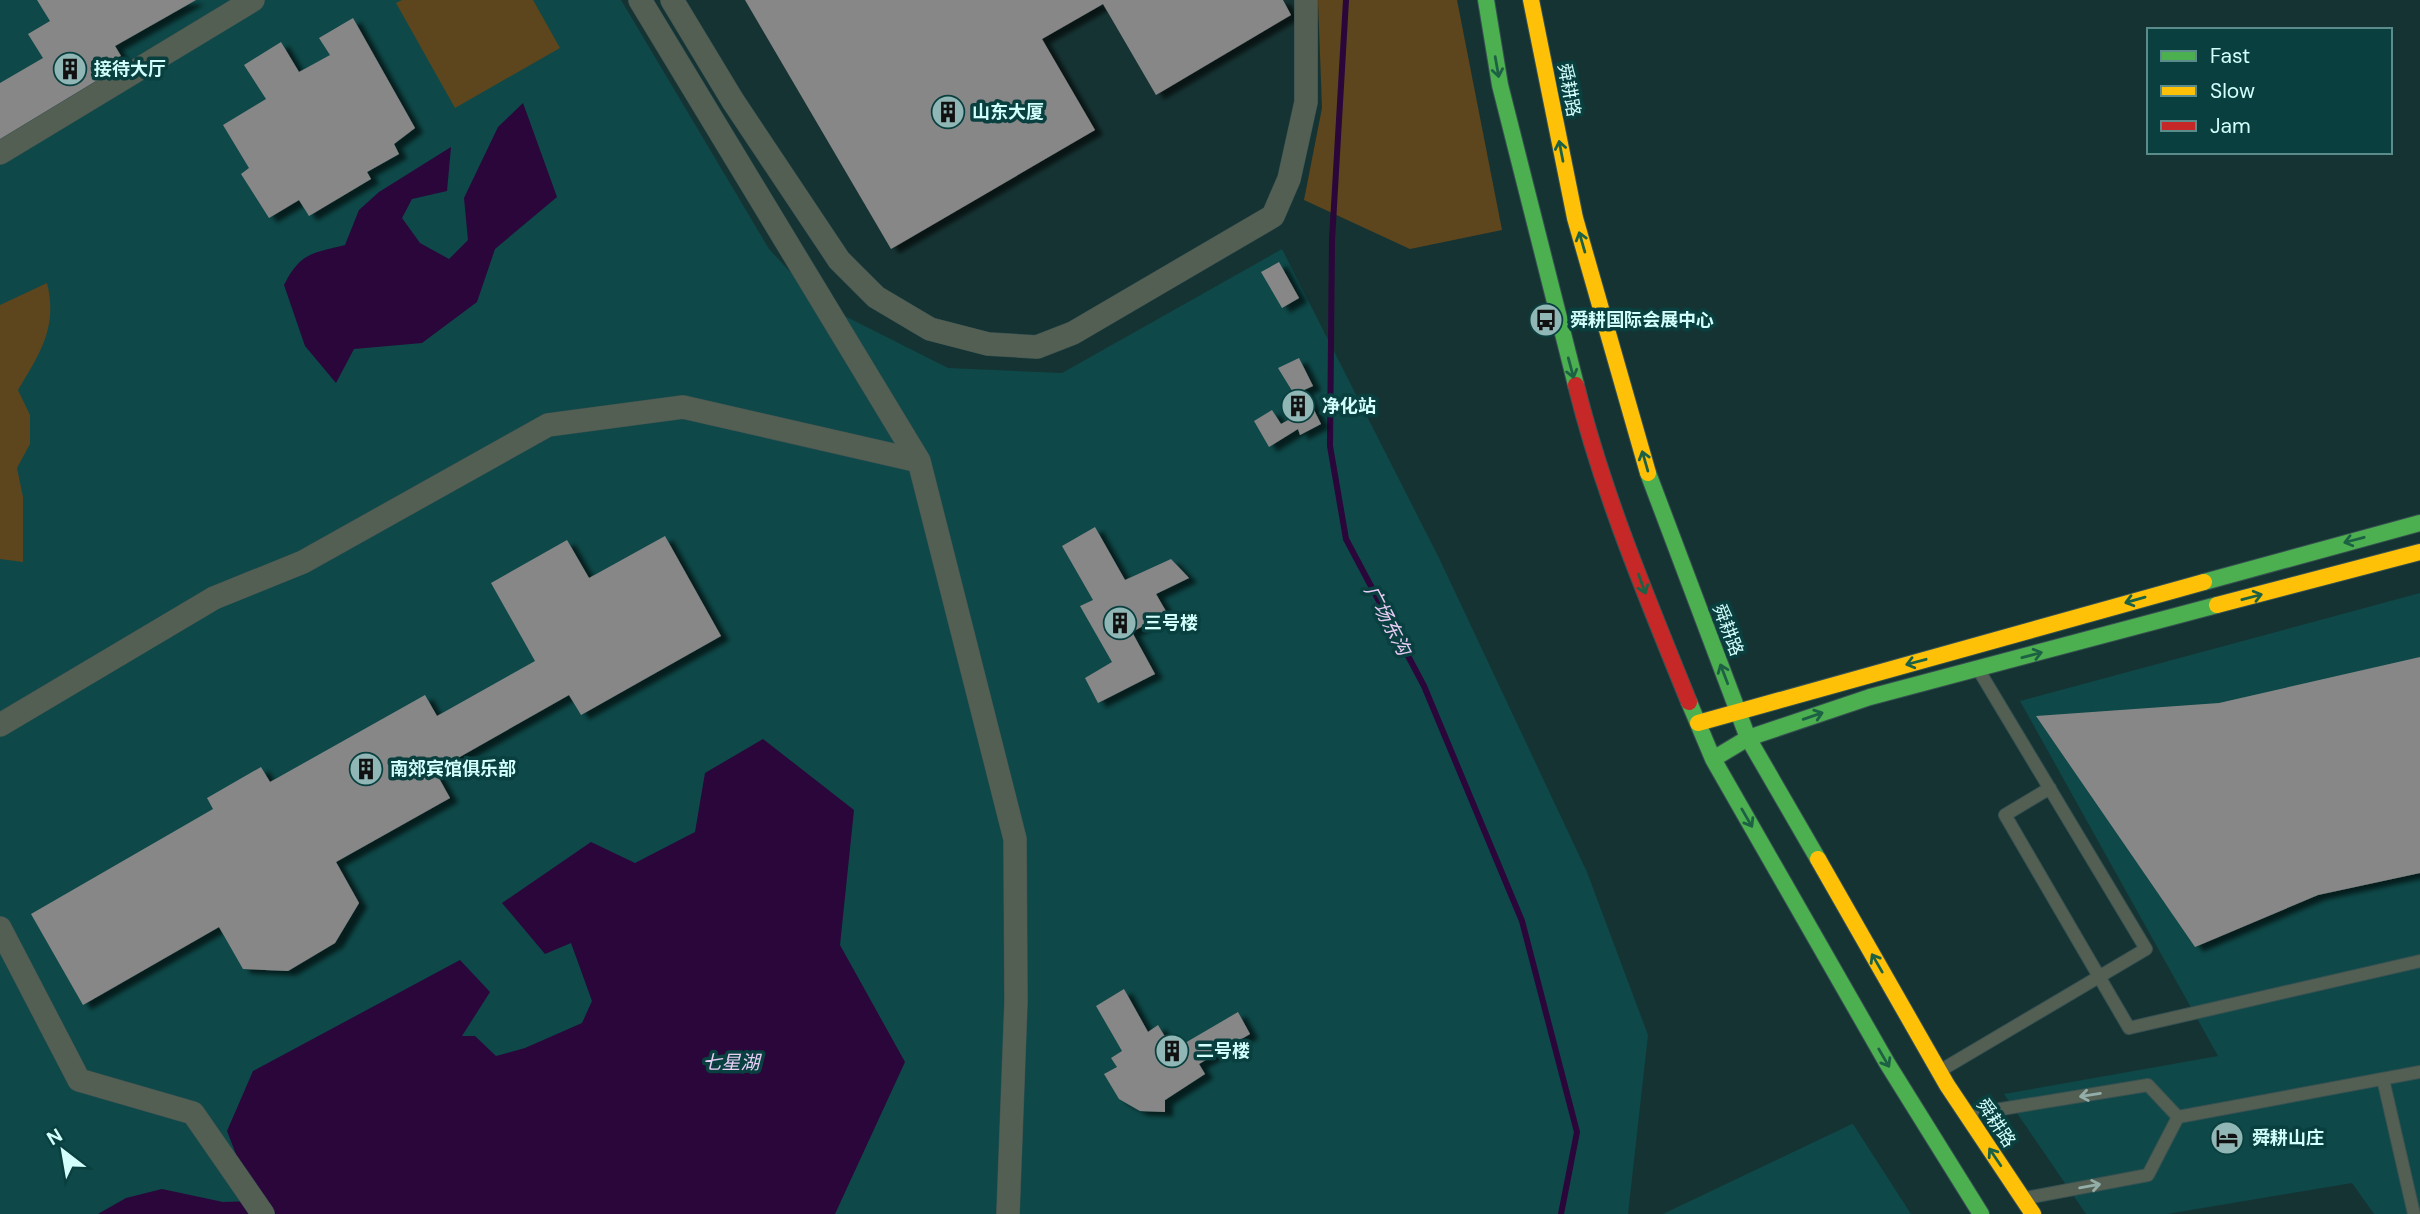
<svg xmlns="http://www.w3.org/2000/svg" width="2420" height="1214" font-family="'DM Sans','Noto Sans SC',sans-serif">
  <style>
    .built { fill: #0e4848 }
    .green { fill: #5d461d }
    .water { fill: #2a063b }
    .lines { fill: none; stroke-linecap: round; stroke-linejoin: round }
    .stream { stroke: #2a063b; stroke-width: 6 }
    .building { fill: #888788; filter: url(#shadow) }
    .lane-casing { stroke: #375151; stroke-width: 14 }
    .street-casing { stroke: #375151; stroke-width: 24 }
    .fast-casing { stroke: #375151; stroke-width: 18 }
    .slow-casing { stroke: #375151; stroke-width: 18 }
    .jam-casing { stroke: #375151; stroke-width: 18 }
    .lane { stroke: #545f54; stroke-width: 12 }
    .street { stroke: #545f54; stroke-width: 23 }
    .fast { stroke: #4caf50; stroke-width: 16 }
    .slow { stroke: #ffc107; stroke-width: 16 }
    .jam { stroke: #c62828; stroke-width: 16 }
    .oneway { stroke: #1d6144 }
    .oneway2 { stroke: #93aea8 }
    .labels { text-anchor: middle; stroke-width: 7; stroke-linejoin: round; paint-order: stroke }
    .poi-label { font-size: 18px; font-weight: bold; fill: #d2fefc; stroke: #09403f; text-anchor: start }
    .street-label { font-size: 18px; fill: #d2fefc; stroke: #09403f }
    .water-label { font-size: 19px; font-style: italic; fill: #e8cdf7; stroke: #09403f }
  </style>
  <defs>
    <filter id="shadow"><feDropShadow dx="8" dy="4.5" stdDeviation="2" flood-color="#0009"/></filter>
  </defs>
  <rect width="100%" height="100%" fill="#163333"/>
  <!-- built -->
  <path class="built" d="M0,0H621L769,249L819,303L948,368L1062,373L1282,249L1439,558L1587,872L1648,1035L1628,1214H0Z
    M2420,593V1214H2374L2352,1183L2167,1214H2086L2004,1094L2218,1056L2020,701Z
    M1853,1124L1911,1214H1663L1852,1124Z"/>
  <!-- green -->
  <path class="green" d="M402,0H533L560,48L455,108L396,3Z
    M1318,0H1457L1502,230L1410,249L1304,200L1322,108Z
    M47,283C58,327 40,353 18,390L30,415V444L17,468L23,497V562L0,559V305Z"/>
  <!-- water -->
  <path class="water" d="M523,103L557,197L495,249L477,302L422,343L354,349L336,383L305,346L284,285C300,253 312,253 345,245L359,210L379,192L451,147L447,191L412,199L402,218L420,243L449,259L468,240L464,198L498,127Z
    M763,739L854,810L840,945L905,1062L835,1214H98L126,1198L162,1189L223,1202L254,1201L227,1131L253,1071L460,960L490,992L462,1036H475L496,1056L525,1048L582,1023L592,1001L571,943L545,954L502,903L591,842L635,863L695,832L705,773Z"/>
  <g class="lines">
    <!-- stream -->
    <path class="stream" d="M1346,0L1332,240L1330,446L1346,539L1424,686L1522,921L1577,1132L1561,1214"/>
  </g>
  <!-- building -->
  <path class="building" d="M37,0H196L115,46L121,56L111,59L122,78L0,151V83L43,58L28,34L50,21Z
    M745,0H1283L1291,15L1156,95L1103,4L1042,39L1095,130L891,249Z
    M353,18L415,128L394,144L399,154L367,172L371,179L309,216L299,200L269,218L241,174L249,168L223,125L266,99L244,65L281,42L299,72L330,55L319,38Z
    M1279,262L1299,298L1282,308L1261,272Z
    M1299,358L1313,386L1304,390L1321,424L1300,435L1298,429L1269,447L1254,421L1272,410L1281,424L1292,418L1282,401L1294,394L1278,368Z
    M1095,527L1125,580L1171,559L1189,578L1156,594L1167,613L1132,632L1155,674L1098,703L1085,678L1112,662L1080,606L1093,600L1062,546Z
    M665,536L721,636L581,715L569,695L435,771L450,798L336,862L359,903L335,943L288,971L243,969L219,927L83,1005L31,914L213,809L207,798L261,767L270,782L425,695L437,716L535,661L491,583L567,540L589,578Z
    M2420,657V873L2318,895L2195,947L2036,716L2219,703Z
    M1124,989L1148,1032L1158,1025L1173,1050L1238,1012L1250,1034L1199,1064L1205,1074L1165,1100V1112L1140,1111L1119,1099L1104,1074L1117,1067L1111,1058L1122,1051L1096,1006Z"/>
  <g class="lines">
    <defs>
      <path id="lane" d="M2050,788L2005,815L2129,1028L2420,961
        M1943,1069L2146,949L1978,669
        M2383,1079L2414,1214
        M1971,1114L2148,1085L2178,1117L2148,1175L2026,1198
        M2178,1117L2420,1072"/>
      <path id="street" d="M640,0L919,461L1015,839L1016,1001L1008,1214
        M672,0L733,101L839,260L876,297L930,329L988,344L1037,347L1073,333L1273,216L1289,179L1306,102V0
        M0,153L253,0
        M0,725L214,598L303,562L548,425L683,407L919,461
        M0,928L79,1080L193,1113L263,1214"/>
      <path id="fast" d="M1486,0L1500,85L1576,385
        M1648,473L1748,738L1818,859
        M2204,582L2420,523
        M1689,702L1713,759L1887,1063L1981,1214
        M1713,759L1748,738L1870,697L2217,605"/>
      <path id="slow" d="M1531,0L1575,218L1648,473
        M2217,605L2420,552
        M1698,723L2204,582
        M1818,859L1947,1085L2033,1214"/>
      <path id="jam" d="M1576,385C1603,494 1647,598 1689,702"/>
    </defs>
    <!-- lane casing -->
    <use href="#lane" class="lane-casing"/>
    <!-- street casing -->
    <use href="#street" class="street-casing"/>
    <!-- fast casing -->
    <use href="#fast" class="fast-casing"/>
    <!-- slow casing -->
    <use href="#slow" class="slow-casing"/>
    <!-- jam casing -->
    <use href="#jam" class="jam-casing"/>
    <!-- lane -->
    <use href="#lane" class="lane"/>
    <!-- street -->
    <use href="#street" class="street"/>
    <!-- fast -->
    <use href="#fast" class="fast"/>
    <!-- slow -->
    <use href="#slow" class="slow"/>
    <!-- jam -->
    <use href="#jam" class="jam"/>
  </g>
  <!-- one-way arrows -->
  <defs><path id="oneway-shaft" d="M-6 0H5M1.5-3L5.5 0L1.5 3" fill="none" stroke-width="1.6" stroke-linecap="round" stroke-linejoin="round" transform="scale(1.75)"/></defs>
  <g class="oneway">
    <use href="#oneway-shaft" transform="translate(1497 67) rotate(80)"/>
    <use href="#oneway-shaft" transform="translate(1561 151) rotate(-101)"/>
    <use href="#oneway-shaft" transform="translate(1582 242) rotate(-106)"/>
    <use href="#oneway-shaft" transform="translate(1571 368) rotate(75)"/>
    <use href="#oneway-shaft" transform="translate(1645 461) rotate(-106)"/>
    <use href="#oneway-shaft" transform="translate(2354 540) rotate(165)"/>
    <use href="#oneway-shaft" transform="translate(1642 584) rotate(70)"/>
    <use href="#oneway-shaft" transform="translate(2252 597) rotate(-15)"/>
    <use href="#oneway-shaft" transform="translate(2135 600) rotate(164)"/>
    <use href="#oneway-shaft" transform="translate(2032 655) rotate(-15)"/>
    <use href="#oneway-shaft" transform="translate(1916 662) rotate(165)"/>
    <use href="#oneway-shaft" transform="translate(1724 674) rotate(-111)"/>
    <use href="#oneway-shaft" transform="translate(1813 716) rotate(-19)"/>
    <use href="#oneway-shaft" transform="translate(1747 818) rotate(60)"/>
    <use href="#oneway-shaft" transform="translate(1877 963) rotate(-120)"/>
    <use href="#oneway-shaft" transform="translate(1884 1058) rotate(60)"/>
    <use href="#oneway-shaft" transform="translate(1995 1157) rotate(-124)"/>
  </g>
  <g class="oneway2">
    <use href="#oneway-shaft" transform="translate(2090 1095) rotate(171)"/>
    <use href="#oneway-shaft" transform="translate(2090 1186) rotate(-10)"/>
  </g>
  <!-- icons -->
  <defs>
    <symbol id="building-disc" viewBox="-11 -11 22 22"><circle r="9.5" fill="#90b7b6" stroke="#09403f"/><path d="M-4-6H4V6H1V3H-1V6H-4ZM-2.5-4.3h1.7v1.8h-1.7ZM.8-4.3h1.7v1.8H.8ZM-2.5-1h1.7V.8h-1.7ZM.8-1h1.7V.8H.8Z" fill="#111"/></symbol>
    <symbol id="bus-disc" viewBox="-11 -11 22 22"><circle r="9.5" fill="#90b7b6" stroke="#09403f"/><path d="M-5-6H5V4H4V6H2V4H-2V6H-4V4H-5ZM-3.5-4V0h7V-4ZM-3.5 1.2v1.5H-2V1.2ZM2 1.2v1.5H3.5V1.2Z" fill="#111"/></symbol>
    <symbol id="hotel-disc" viewBox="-11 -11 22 22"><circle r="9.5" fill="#90b7b6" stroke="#09403f"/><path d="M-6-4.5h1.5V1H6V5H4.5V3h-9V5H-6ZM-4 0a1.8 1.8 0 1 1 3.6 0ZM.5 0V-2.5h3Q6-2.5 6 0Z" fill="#111"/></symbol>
  </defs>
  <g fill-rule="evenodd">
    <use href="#building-disc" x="51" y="50" width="38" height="38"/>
    <use href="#building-disc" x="929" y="93" width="38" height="38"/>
    <use href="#bus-disc" x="1527" y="301" width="38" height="38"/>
    <use href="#building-disc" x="1279" y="387" width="38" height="38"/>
    <use href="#building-disc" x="1101" y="604" width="38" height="38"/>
    <use href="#building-disc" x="347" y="750" width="38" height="38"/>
    <use href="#building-disc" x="1153" y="1032" width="38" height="38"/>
    <use href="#hotel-disc" x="2208" y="1119" width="38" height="38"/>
  </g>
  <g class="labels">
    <!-- poi labels -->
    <g class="poi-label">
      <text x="94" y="75">接待大厅</text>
      <text x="972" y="118">山东大厦</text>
      <text x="1570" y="326">舜耕国际会展中心</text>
      <text x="1322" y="412">净化站</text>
      <text x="1144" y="629">三号楼</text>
      <text x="390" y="775">南郊宾馆俱乐部</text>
      <text x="1196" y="1057">二号楼</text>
      <text x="2252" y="1144">舜耕山庄</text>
    </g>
    <!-- street labels -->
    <g class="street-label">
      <text transform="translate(1569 90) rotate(79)" y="6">舜耕路</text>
      <text transform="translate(1728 630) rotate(69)" y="6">舜耕路</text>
      <text transform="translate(1996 1123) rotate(56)" y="6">舜耕路</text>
    </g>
    <!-- water labels -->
    <g class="water-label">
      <text transform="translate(1388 620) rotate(62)" y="7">广场东沟</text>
      <text x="731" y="1069">七星湖</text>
    </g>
  </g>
  <!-- legend -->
  <rect x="2147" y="28" width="245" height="126" fill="#09403f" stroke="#598c8b" stroke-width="2"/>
  <rect x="2161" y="51" width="35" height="10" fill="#4caf50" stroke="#598c8b" stroke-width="2"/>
  <text x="2210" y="63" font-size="21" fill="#d2fefc">Fast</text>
  <rect x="2161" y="86" width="35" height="10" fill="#ffc107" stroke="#598c8b" stroke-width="2"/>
  <text x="2210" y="98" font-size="21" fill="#d2fefc">Slow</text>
  <rect x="2161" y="121" width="35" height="10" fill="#c62828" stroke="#598c8b" stroke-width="2"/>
  <text x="2210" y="133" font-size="21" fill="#d2fefc">Jam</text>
  <!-- north arrow -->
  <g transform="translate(63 1151) rotate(329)" stroke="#09403f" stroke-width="5" paint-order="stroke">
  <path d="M0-5L12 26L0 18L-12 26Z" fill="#d2fefc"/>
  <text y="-10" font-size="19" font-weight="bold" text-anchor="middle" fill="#d2fefc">N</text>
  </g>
</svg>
